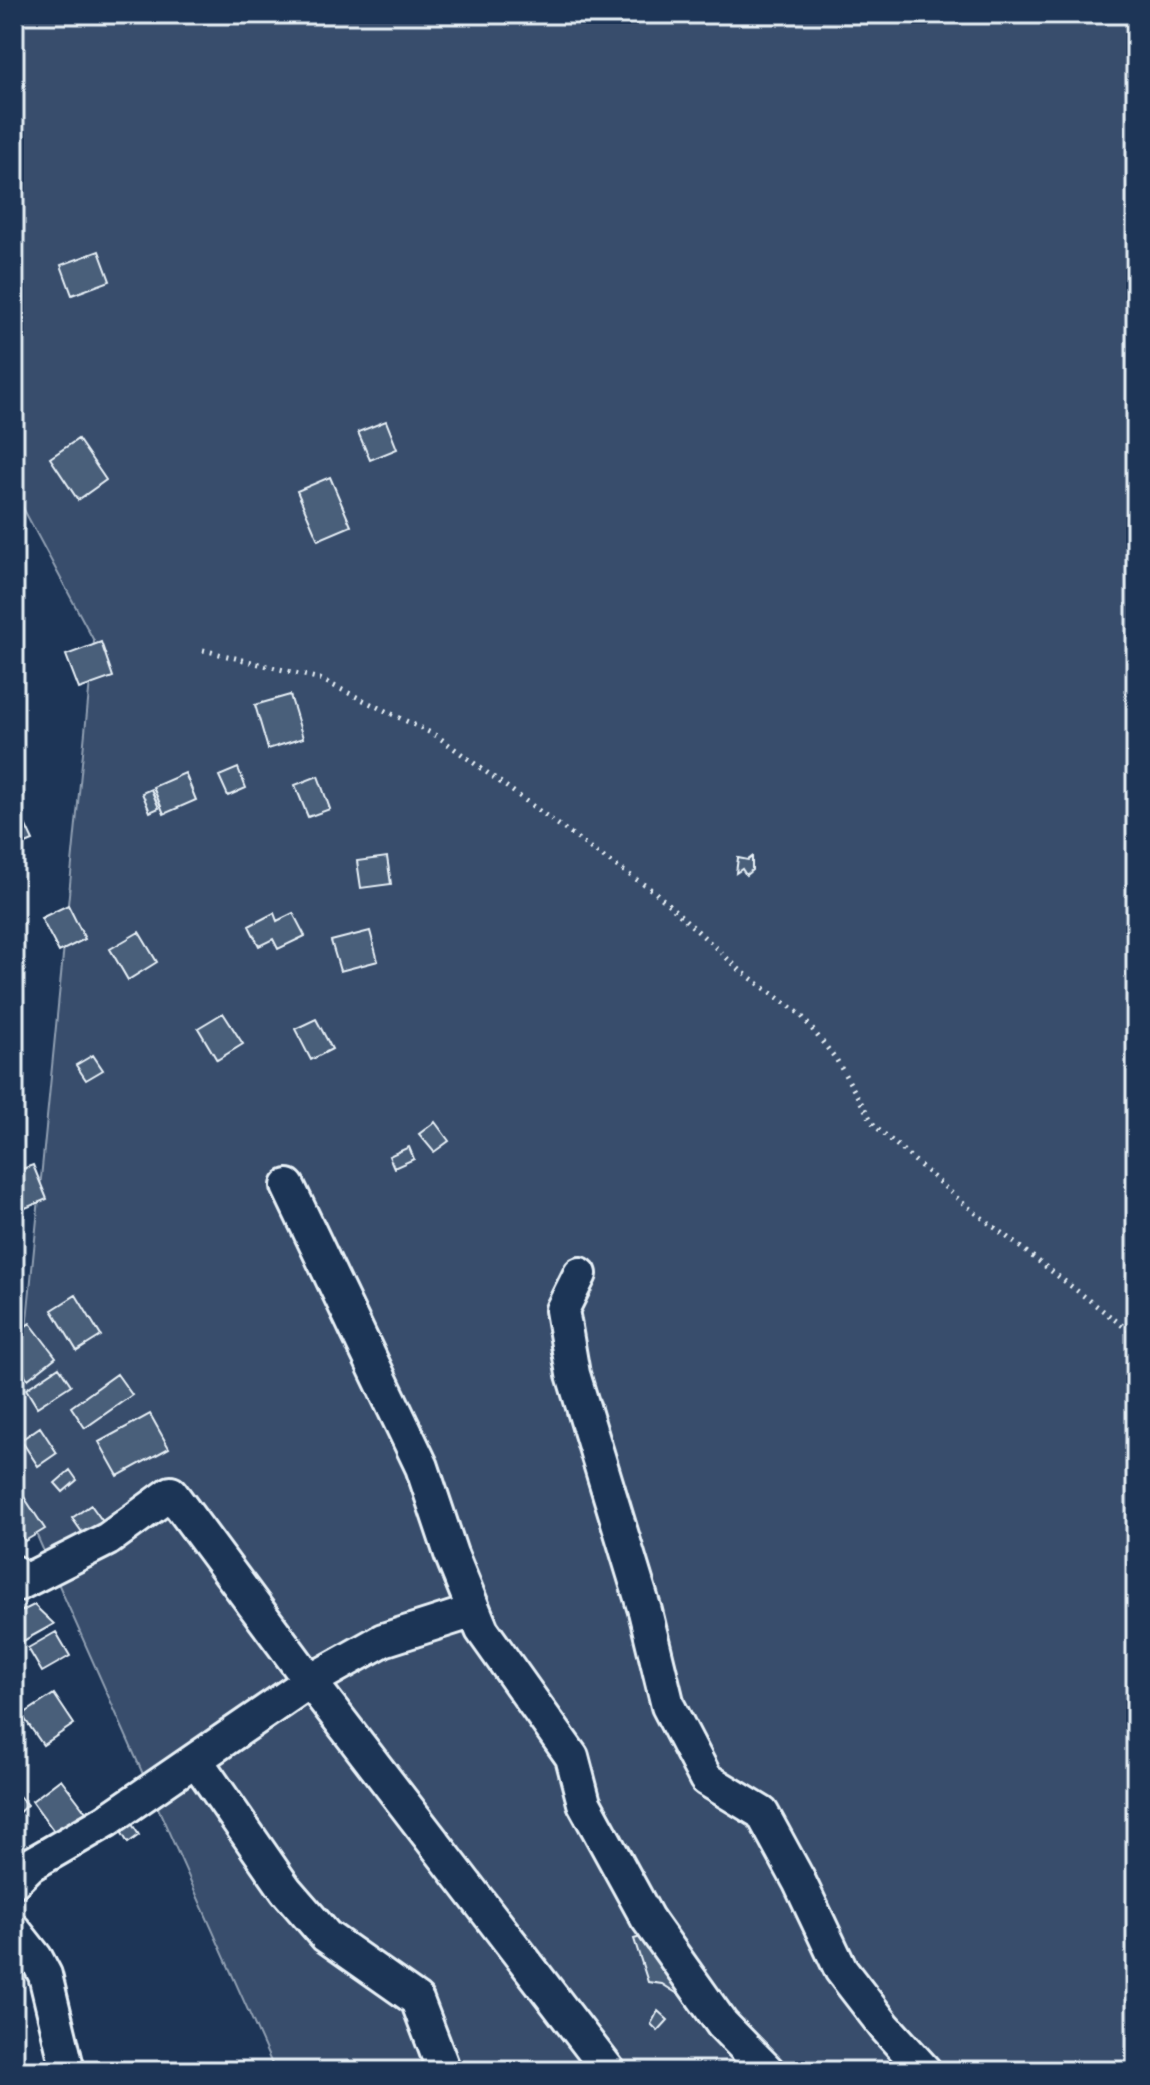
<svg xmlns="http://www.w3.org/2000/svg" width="1150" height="2085" font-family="Itim,sans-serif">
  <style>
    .green { fill: #374d6c; stroke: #909fb2; stroke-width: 2 }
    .building { fill: #495e7a; stroke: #e8f1f8; stroke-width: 2 }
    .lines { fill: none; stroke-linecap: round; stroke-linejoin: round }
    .minor-casing { stroke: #e8f1f8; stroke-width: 38 }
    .path { stroke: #e8f1f8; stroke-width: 5; stroke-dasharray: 2 6; stroke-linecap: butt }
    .minor { stroke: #1d3557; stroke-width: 32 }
  </style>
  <rect width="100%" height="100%" fill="#1d3557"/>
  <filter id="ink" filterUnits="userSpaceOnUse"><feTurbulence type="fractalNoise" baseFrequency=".0125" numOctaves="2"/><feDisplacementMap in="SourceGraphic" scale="16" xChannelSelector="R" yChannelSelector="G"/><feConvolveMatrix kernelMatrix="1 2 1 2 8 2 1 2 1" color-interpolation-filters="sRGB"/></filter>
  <g filter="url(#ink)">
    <!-- green -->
    <path class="green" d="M14,14H1136V2071H275L14,1484V1452L94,641L14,491Z"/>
    <!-- building -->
    <path class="building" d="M99,251L110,281L72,295L61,265Z
      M386,421L397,449L370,460L358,432Z
      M78,439L106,480L78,500L50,458Z
      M330,477L351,526L318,540L297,491Z
      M101,642L113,677L79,689L66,655Z
      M290,695L303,738L268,749L255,705Z
      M238,768L246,788L228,796L219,776Z
      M185,773L196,800L164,814L153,787Z
      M318,776L330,809L308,817L295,785Z
      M151,789L159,808L150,812L142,793Z
      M19,811L33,841L14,849V813Z
      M387,857L391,884L361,888L357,861Z
      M752,857V870L746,875L742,869L736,873L738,858L748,860Z
      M68,905L85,939L59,952L41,918Z
      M274,913L277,921L293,913L305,936L278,949L273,939L259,946L249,926Z
      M370,931L378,961L340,971L331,941Z
      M139,932L157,962L128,980L110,949Z
      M223,1013L243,1044L217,1060L198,1028Z
      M316,1019L332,1049L311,1060L295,1029Z
      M93,1055L103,1070L86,1080L76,1065Z
      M435,1122L449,1141L434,1152L419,1134Z
      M409,1147L414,1159L394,1168L389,1156Z
      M33,1165L47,1199L23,1209L14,1188V1172Z
      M76,1295L101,1336L77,1351L52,1310Z
      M30,1323L56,1357L28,1379L14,1360V1335Z
      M59,1367L71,1385L37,1407L26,1389Z
      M117,1374L132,1395L85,1428L71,1407Z
      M150,1414L169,1448L118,1476L99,1442Z
      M40,1427L57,1453L38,1466L21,1440Z
      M70,1470L77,1480L63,1492L55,1483Z
      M14,1494L18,1500L24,1497L45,1529L25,1541L14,1524Z
      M91,1505L106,1526L87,1539L72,1518Z
      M34,1605L54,1624L16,1645L14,1615Z
      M56,1632L70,1656L42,1672L28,1648Z
      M54,1694L74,1724L43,1745L22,1715Z
      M61,1779L86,1812L56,1834L32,1801Z
      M14,1791L27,1805L14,1817Z
      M128,1818L139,1835L128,1843L117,1825Z
      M669,1929L705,1973L678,1994L662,1984L648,1982L634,1939Z
      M658,2011L668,2020L658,2031L651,2024Z"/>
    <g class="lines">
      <defs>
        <path id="minor" d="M288,1186L422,1467L451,1554L482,1630L572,1757L584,1803L647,1918L722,2024L768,2071
          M580,1274L562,1310L573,1374L645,1611L668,1706L706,1779L762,1813L799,1881L841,1970L885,2027L925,2071
          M14,1572L19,1584L108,1539L171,1493L313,1685L609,2071
          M196,1760L286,1890L326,1936L417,2000L444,2071
          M14,1881L30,1865L106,1821L310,1681L383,1640L474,1611
          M14,1930L36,1958L45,1975L68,2071"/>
      </defs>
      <!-- minor casing -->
      <use href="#minor" class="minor-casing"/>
      <!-- path -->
      <path class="path" d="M203,650L320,679L437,736L597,853L655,892L741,971L800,1014L836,1059L874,1125L964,1204L1136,1336"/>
      <!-- minor -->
      <use href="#minor" class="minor"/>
    </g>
  </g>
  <!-- margin -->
  <rect width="1150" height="2085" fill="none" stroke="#1d3557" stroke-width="48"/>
  <rect x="24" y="24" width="1102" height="2037" fill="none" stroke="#e8f1f8" stroke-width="3" filter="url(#ink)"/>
</svg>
